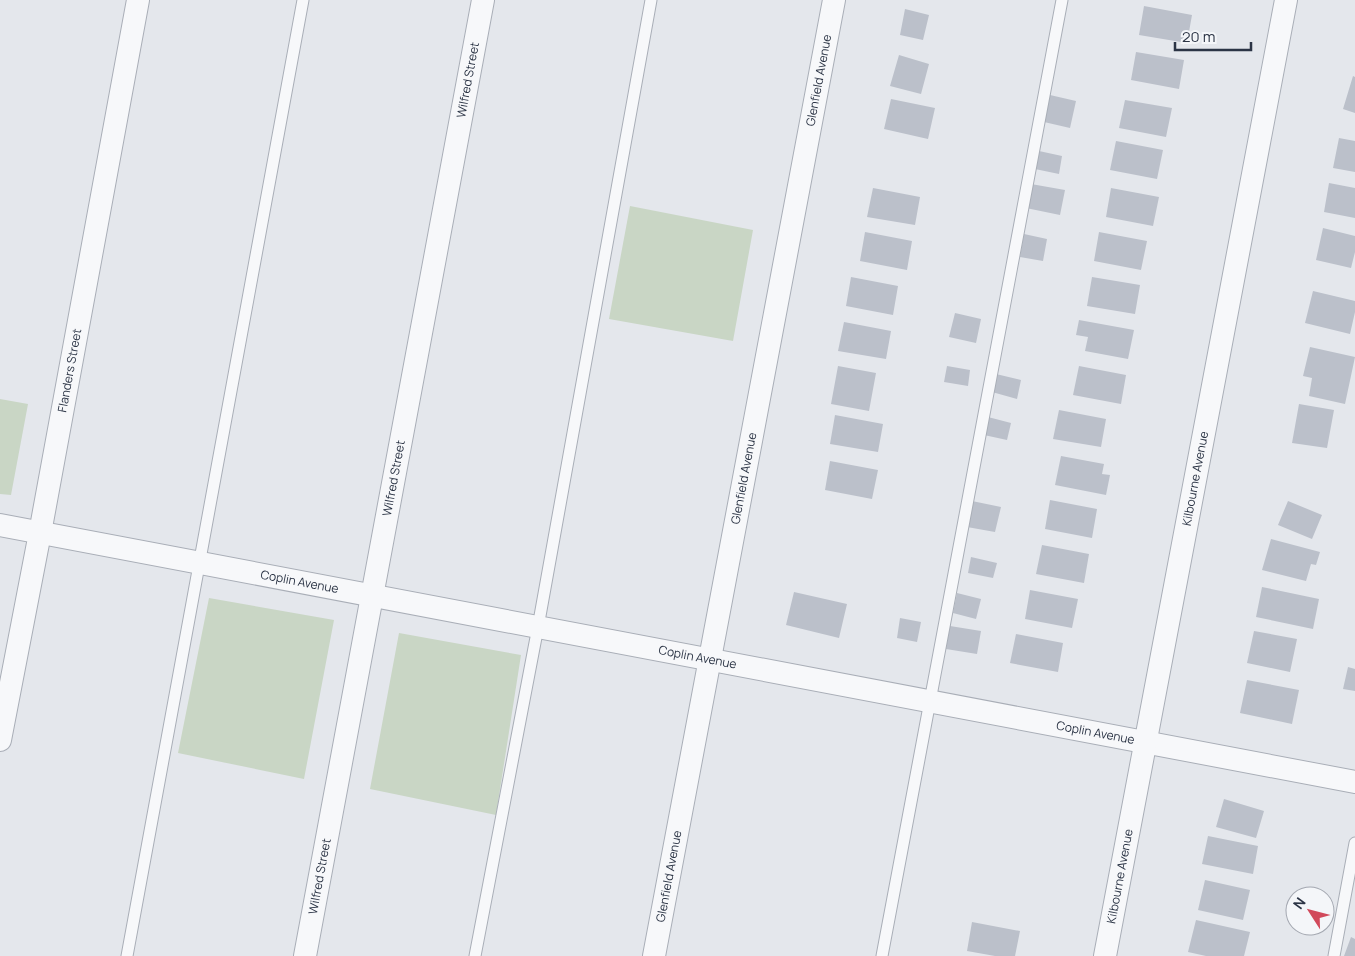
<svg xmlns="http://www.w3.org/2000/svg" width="1355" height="956" font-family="Manrope,sans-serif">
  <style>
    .green { fill: #c9d6c5 }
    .building { fill: #bbc0ca }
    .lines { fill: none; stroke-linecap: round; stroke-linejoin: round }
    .service-casing { stroke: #a9aeb7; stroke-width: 13 }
    .minor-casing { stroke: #a9aeb7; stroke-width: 24 }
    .service { stroke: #f7f8fa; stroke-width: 11 }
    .minor { stroke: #f7f8fa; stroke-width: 22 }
    .labels { text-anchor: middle; stroke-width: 4; stroke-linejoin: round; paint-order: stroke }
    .street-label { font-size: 12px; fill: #2b3445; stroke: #f4f6f9 }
  </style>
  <rect width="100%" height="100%" fill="#e4e7ec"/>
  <!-- green -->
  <path class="green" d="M630,206L753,230L733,341L609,319Z
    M0,399L28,404L11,495L0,494Z
    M209,598L334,620L304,779L178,753Z
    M399,633L521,655L496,815L370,789Z"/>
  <!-- building -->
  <path class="building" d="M1144,6L1192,15L1187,43L1139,35Z
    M905,9L929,15L923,40L900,35Z
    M1136,52L1184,60L1179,89L1131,80Z
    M899,55L929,64L921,94L890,86Z
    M1353,76L1355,77V113L1343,109Z
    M1050,95L1076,101L1070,128L1044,122Z
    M891,99L935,108L928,139L884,129Z
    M1125,100L1172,108L1166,137L1119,128Z
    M1339,138L1355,141V172L1333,168Z
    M1116,141L1163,150L1157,179L1110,170Z
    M1039,151L1062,156L1059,174L1035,169Z
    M1329,183L1355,188V218L1324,212Z
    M1031,184L1065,190L1060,215L1026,208Z
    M873,188L920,197L915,225L867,217Z
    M1111,188L1159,197L1153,226L1106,217Z
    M1323,228L1355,236V252L1351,268L1316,260Z
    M865,232L912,241L907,270L860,261Z
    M1099,232L1147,241L1141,270L1094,261Z
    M1024,234L1047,239L1043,261L1020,257Z
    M851,277L898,286L893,315L846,306Z
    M1092,277L1140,285L1135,314L1087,306Z
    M1313,291L1355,301V312L1350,334L1305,323Z
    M955,313L981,319L976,343L949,337Z
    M1079,320L1134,330L1128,359L1085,351L1088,337L1076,335Z
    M844,322L891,331L886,359L838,351Z
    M1310,347L1355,357L1345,404L1309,396L1312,378L1303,376Z
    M838,366L876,373L869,411L831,404Z
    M947,366L970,370L968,386L944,382Z
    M1079,366L1126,375L1121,404L1073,395Z
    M996,374L1021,380L1017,399L992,392Z
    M1299,404L1334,410L1327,448L1292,443Z
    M1059,410L1106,419L1101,447L1053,439Z
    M835,415L883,424L878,452L830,444Z
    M988,417L1011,423L1007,440L984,435Z
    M1061,456L1104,464L1102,474L1110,475L1106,495L1055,485Z
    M830,461L878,470L872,499L825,490Z
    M1050,500L1097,509L1092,538L1045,529Z
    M972,501L1001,507L995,532L967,527Z
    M1288,501L1322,515L1312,539L1278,525Z
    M1271,539L1320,552L1316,565L1311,564L1306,581L1262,570Z
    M1042,545L1089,554L1084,583L1036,574Z
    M971,557L997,563L993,578L968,573Z
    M1262,587L1319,599L1313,629L1256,617Z
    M1030,590L1078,599L1072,628L1025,619Z
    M794,592L847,604L839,638L786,625Z
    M957,593L981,599L976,619L953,613Z
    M900,618L921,622L917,642L897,638Z
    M950,626L981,631L977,654L946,649Z
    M1254,631L1297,639L1290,672L1247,663Z
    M1016,634L1063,643L1058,672L1010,663Z
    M1348,667L1355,669V691L1343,689Z
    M1247,680L1299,690L1292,724L1240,713Z
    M1224,799L1264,811L1256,838L1216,827Z
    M1208,836L1258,846L1253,874L1202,864Z
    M1205,880L1250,890L1243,920L1198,910Z
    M1196,920L1250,932L1244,956H1206L1188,952Z
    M972,922L1020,931L1015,956H995L967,951Z
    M1351,937L1355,939V956H1344Z"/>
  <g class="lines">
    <defs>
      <path id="service" d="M127,956L303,0
        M475,956L538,627L651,0
        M882,956L1062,0
        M1334,956L1355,843"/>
      <g id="minor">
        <path id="s1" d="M0,525L1355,782"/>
        <path id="s2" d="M0,740L40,533L138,0"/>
        <path id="s3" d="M305,956L483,0"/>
        <path id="s4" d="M654,956L834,0"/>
        <path id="s5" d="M1105,956L1286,0"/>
      </g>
    </defs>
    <!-- service casing -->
    <use href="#service" class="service-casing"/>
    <!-- minor casing -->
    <use href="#minor" class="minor-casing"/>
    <!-- service -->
    <use href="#service" class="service"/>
    <!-- minor -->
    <use href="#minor" class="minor"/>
  </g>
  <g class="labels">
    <!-- street labels -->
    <g class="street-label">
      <text dy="4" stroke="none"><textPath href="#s3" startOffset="891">Wilfred Street</textPath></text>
      <text dy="4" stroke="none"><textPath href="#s4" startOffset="891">Glenfield Avenue</textPath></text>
      <text dy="4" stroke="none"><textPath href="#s2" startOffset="376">Flanders Street</textPath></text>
      <text dy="4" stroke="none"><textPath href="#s3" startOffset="486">Wilfred Street</textPath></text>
      <text dy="4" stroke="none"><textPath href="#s4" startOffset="486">Glenfield Avenue</textPath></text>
      <text dy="4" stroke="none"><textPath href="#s5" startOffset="486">Kilbourne Avenue</textPath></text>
      <text dy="4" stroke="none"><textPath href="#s1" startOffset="305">Coplin Avenue</textPath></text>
      <text dy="4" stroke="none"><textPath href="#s1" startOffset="710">Coplin Avenue</textPath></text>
      <text dy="4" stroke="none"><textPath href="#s1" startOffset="1115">Coplin Avenue</textPath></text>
      <text dy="4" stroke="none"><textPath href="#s3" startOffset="81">Wilfred Street</textPath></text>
      <text dy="4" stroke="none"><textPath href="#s4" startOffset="81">Glenfield Avenue</textPath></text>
      <text dy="4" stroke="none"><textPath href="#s5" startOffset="81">Kilbourne Avenue</textPath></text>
    </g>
  </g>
  <!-- north arrow -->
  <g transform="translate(1310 911) rotate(306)"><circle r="24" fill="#f4f6f9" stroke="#a4a8b1"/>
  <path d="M0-4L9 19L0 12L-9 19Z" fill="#d1495b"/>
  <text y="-8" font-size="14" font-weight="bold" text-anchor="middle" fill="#2b3445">N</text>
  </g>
  <!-- scale -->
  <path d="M1175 42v8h76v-8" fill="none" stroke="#2b3445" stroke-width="2.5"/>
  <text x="1182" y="42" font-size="15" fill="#2b3445" stroke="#f4f6f9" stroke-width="4" paint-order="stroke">20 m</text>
</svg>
